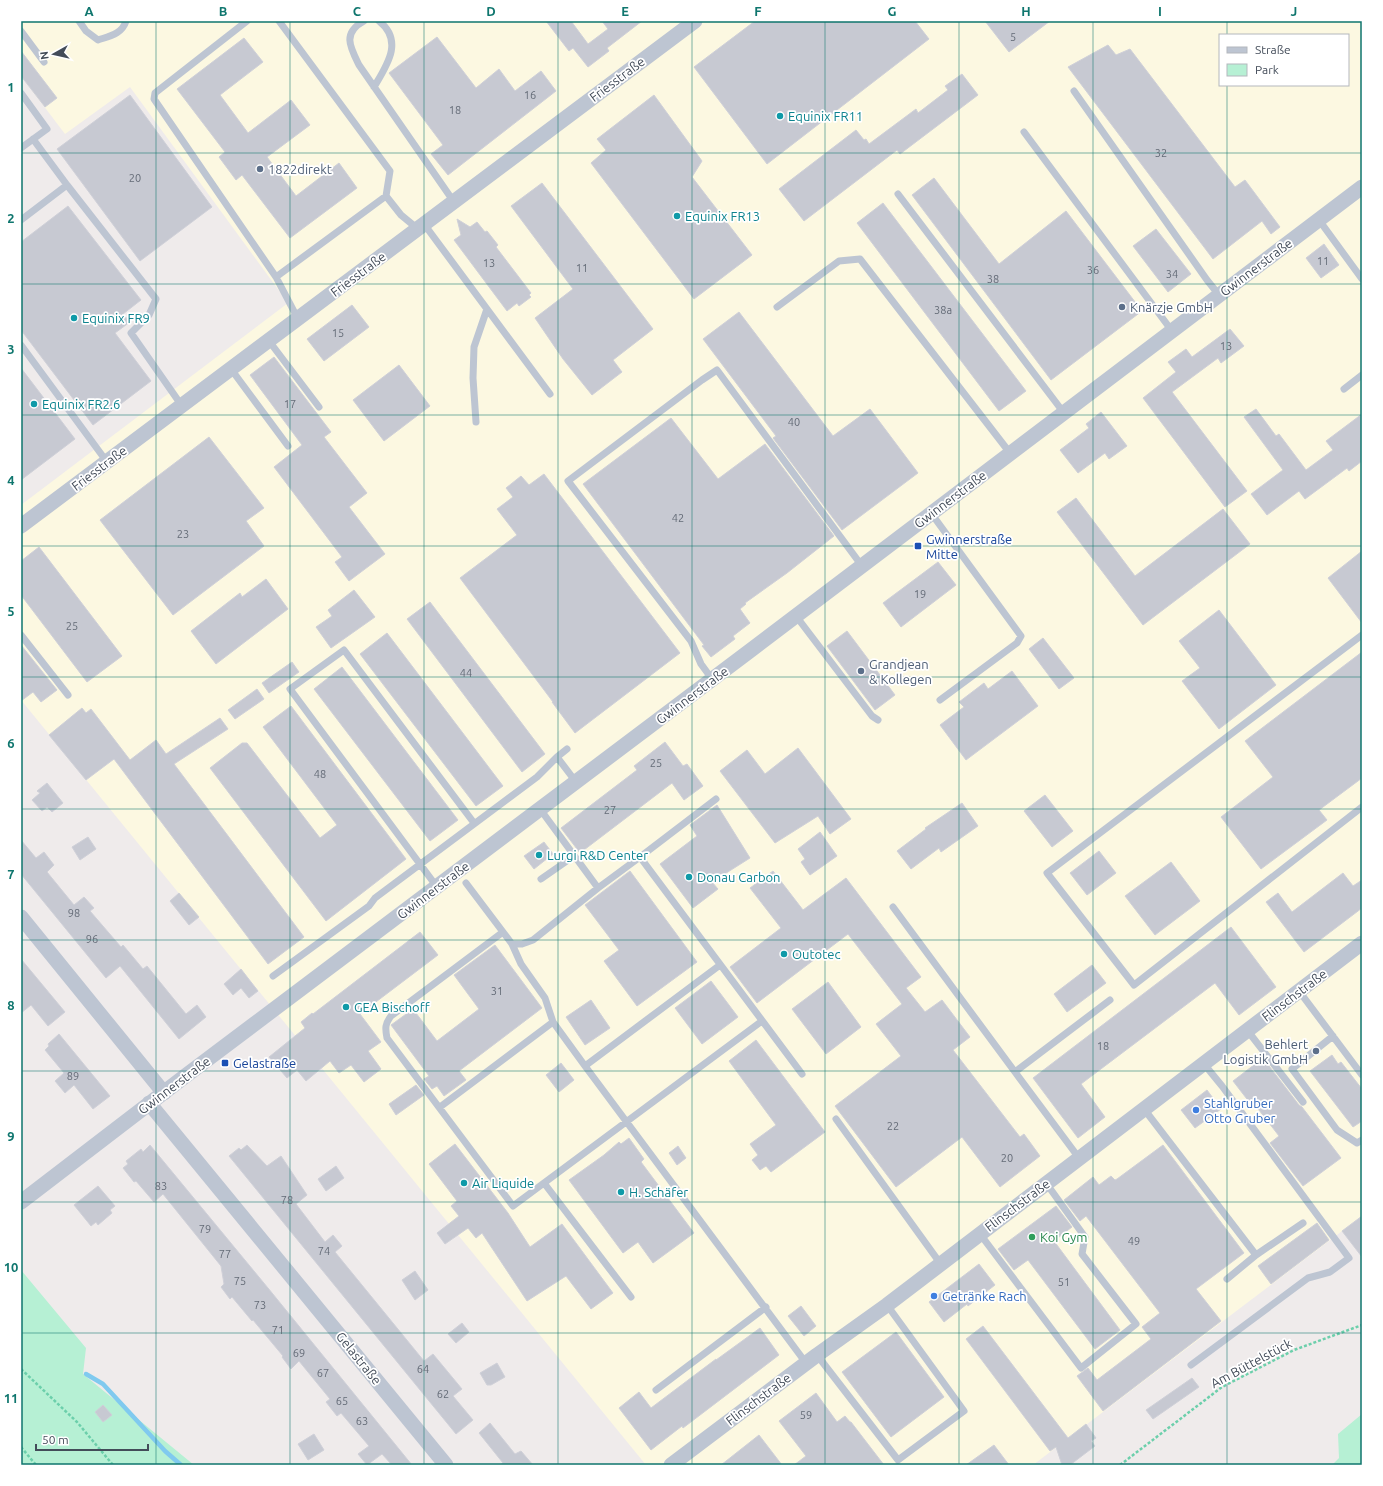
<svg xmlns="http://www.w3.org/2000/svg" width="1383" height="1486" font-family="Ubuntu,sans-serif">
  <style>
    .commercial { fill: #fcf8e1; fill-rule: evenodd }
    .green { fill: #b6f0d4 }
    .lines { fill: none; stroke-linecap: round; stroke-linejoin: round }
    .stream { stroke: #80caef; stroke-width: 4.5 }
    .building { fill: #c7c9d2; stroke: #cfd0d8 }
    .path { stroke: #6ccfab; stroke-width: 2.5; stroke-dasharray: 3 2; stroke-linecap: butt }
    .service { stroke: #bdc5d2; stroke-width: 7 }
    .minor { stroke: #bdc5d2; stroke-width: 15 }
    .grid { fill: none; stroke: #0f766e; stroke-width: 1; stroke-opacity: 0.55 }
    .culture-dot { fill: #0f9aa8; stroke: #fff; stroke-width: 1.5 }
    .service-dot { fill: #5c6f8a; stroke: #fff; stroke-width: 1.5 }
    .transit-dot { fill: #1a4fb4; stroke: #fff; stroke-width: 1.5 }
    .shop-dot { fill: #3f7fe0; stroke: #fff; stroke-width: 1.5 }
    .leisure-dot { fill: #2e9e5b; stroke: #fff; stroke-width: 1.5 }
    .labels { text-anchor: middle; stroke-width: 3.5; stroke-linejoin: round; paint-order: stroke }
    .number-label { font-size: 11px; fill: #646b77 }
    .street-label { font-size: 13px; fill: #434c59; stroke: #fff }
    .culture-label { font-size: 13px; fill: #0d838f; stroke: #fff; text-anchor: start }
    .service-label { font-size: 13px; fill: #4e5e75; stroke: #fff; text-anchor: start }
    .transit-label { font-size: 13px; fill: #164399; stroke: #fff; text-anchor: start }
    .shop-label { font-size: 13px; fill: #366cbe; stroke: #fff; text-anchor: start }
    .leisure-label { font-size: 13px; fill: #27864d; stroke: #fff; text-anchor: start }
    .neatline { fill: none; stroke: #0f766e; stroke-width: 1.5 }
    .grid-label { font-size: 13px; text-anchor: middle; font-weight: bold; fill: #0f766e }
  </style>
  <rect width="100%" height="100%" fill="#efebeb"/>
  <!-- commercial -->
  <path class="commercial" d="M21,21H1362V1216L1033,1465H646L21,700V505L288,303L130,87L65,134L21,76ZM1220,35H1348V85H1220Z"/>
  <!-- green -->
  <path class="green" d="M21,1270L86,1348L83,1374L194,1465H21Z
    M1362,1414V1465H1332L1339,1458L1338,1434Z"/>
  <g class="lines">
    <!-- stream -->
    <path class="stream" d="M86,1374L103,1384L165,1451L181,1465"/>
  </g>
  <!-- building -->
  <path class="building" d="M546,21H571L588,44L608,29L602,21H642L607,48L609,51L588,67L573,48L569,51Z
    M755,21H915L929,39L767,164L694,67Z
    M985,21H1050L1009,52Z
    M437,37L476,88L499,69L515,91L541,71L556,91L448,175L431,154L443,145L389,73Z
    M244,38L263,62L220,95L248,133L291,100L310,125L267,157L296,196L339,163L357,188L290,238L242,175L236,180L219,157L225,152L177,89Z
    M1108,45L1116,55L1130,49L1235,187L1245,180L1280,227L1271,234L1262,221L1213,259L1068,67Z
    M21,51L57,98L45,107L21,76Z
    M962,74L978,95L900,154L897,150L804,221L779,189L856,130L864,140L866,139L869,144L916,109L918,113L948,90L945,86Z
    M130,95L212,207L140,261L57,149Z
    M654,95L702,161L692,177L752,255L694,299L591,163L606,150L597,139Z
    M934,178L999,264L1066,211L1142,311L1051,380L912,195Z
    M542,183L653,329L613,360L622,372L592,395L563,359L535,318L573,289L511,206Z
    M883,203L1026,391L999,411L857,223Z
    M68,206L141,300L123,314L130,322L115,333L151,381L93,425L21,330V242Z
    M457,219L470,227L477,222L485,232L487,231L498,245L496,247L531,293L529,295L531,297L519,306L517,303L507,311L454,240L461,235Z
    M1156,229L1191,274L1168,292L1133,246Z
    M1324,244L1339,265L1321,278L1306,258Z
    M352,305L369,327L324,361L307,339Z
    M739,312L833,436L870,409L918,473L842,530L773,438L776,436L703,339Z
    M1230,329L1244,346L1221,363L1218,358L1172,392L1247,491L1225,507L1143,398L1176,372L1168,362L1186,349L1192,357Z
    M274,357L331,432L324,437L367,493L349,507L385,554L349,581L335,562L342,557L274,467L302,445L250,375Z
    M399,365L430,406L384,441L353,400Z
    M21,368L75,439L21,480Z
    M1256,409L1276,436L1279,434L1306,470L1333,450L1326,441L1362,414V461L1349,471L1347,468L1305,499L1299,491L1267,515L1251,494L1283,470L1244,417Z
    M1101,412L1127,446L1109,459L1105,453L1078,473L1060,450L1089,428L1086,424Z
    M671,418L718,479L765,444L834,536L787,573L745,603L746,604L740,609L750,623L733,636L735,639L711,657L702,646L704,645L583,484Z
    M209,437L264,508L246,521L264,546L173,615L100,520Z
    M544,474L680,653L575,733L552,702H553L460,578L517,535L497,509L513,497L506,488L521,476L529,485Z
    M1076,498L1135,576L1223,509L1250,544L1143,625L1057,512Z
    M39,547L122,656L87,682L21,595V561Z
    M1362,551V623L1328,578Z
    M938,562L956,585L901,627L883,603Z
    M266,579L288,609L216,664L191,631L240,593L242,597Z
    M354,590L375,617L331,648L316,627L332,616L328,610Z
    M430,602L545,754L522,772L407,619Z
    M1219,610L1276,685L1219,729L1182,681L1200,668L1179,641Z
    M847,631L895,695L875,710L827,646Z
    M387,633L503,786L476,806L360,654Z
    M1043,638L1074,678L1059,689L1029,649Z
    M21,645L57,690L41,702L33,692L21,701Z
    M1362,652V778L1319,810L1327,820L1261,869L1221,817L1273,777L1245,741Z
    M292,662L299,672L269,693L262,683Z
    M342,667L458,820L430,841L314,689Z
    M1012,671L1038,706L966,760L940,725L964,707L959,702L984,683L988,689Z
    M257,689L264,699L235,719L228,710Z
    M291,706L406,859L326,921L210,768L242,743H247L320,838L337,825L263,727Z
    M82,708L86,713L91,709L130,760L156,740L166,754L220,718L228,729L174,764L304,937L268,964L114,759L86,780L49,735Z
    M665,742L683,766L687,764L703,786L684,800L672,783L580,853L561,828L637,770L634,766Z
    M798,748L851,819L830,834L818,816L775,843L720,771L747,750L765,774Z
    M47,783L63,803L52,812L47,807L42,811L32,800L40,793L37,791Z
    M1045,795L1073,831L1052,847L1024,811Z
    M962,803L978,826L941,852L939,848L911,869L897,851L926,829L925,828Z
    M717,805L750,858L712,882L718,889L693,908L660,864L697,836L690,825Z
    M820,832L837,856L810,875L801,862L805,859L798,849Z
    M88,837L96,849L80,860L72,847Z
    M21,840L36,858L44,852L54,865L47,872L74,905L84,897L94,908L90,911L121,947L123,945L143,969L147,966L186,1014L197,1005L206,1017L179,1039L120,966L106,978L21,874Z
    M544,842L553,854L534,869L524,856Z
    M1099,851L1116,873L1087,895L1070,873Z
    M1171,862L1200,901L1155,935L1125,896Z
    M630,871L697,962L637,1006L604,961L619,950L585,905Z
    M773,871L803,910L846,878L921,977L906,988L925,1012L942,1000L970,1037L953,1050L1020,1137L1024,1134L1040,1156L1000,1187L962,1137L896,1187L835,1106L901,1056L876,1024L902,1004L848,934L757,1003L730,967L781,928L750,888Z
    M1343,873L1353,886L1362,880V908L1304,952L1266,902L1278,893L1292,912Z
    M179,893L199,917L189,925L170,901Z
    M1231,927L1276,987L1239,1015L1215,983L1081,1084L1105,1117L1078,1138L1033,1078Z
    M420,932L438,955L360,1014L381,1042L368,1051L381,1069L364,1082L351,1065L339,1073L330,1061L306,1081L297,1070L287,1078L269,1057L305,1028L301,1022L312,1013L313,1014Z
    M495,945L542,1008L459,1071L466,1080L444,1096L437,1086L432,1089L424,1079L429,1076L391,1025L413,1009L437,1041L479,1009L454,975Z
    M21,959L65,1012L48,1026L31,1005L21,1013Z
    M1092,965L1106,983L1067,1012L1054,994Z
    M241,969L258,991L249,998L241,988L233,995L224,984Z
    M711,981L738,1017L702,1044L675,1008Z
    M828,982L861,1027L826,1054L792,1009Z
    M591,1000L610,1028L585,1045L566,1017Z
    M59,1034L110,1096L93,1109L74,1085L65,1093L55,1081L64,1073L45,1050L49,1046L48,1044Z
    M756,1040L825,1132L771,1172L766,1166L760,1170L752,1160L758,1155L750,1144L776,1125L729,1061Z
    M1332,1055L1338,1064L1341,1062L1362,1089V1121L1353,1127L1310,1071Z
    M1263,1058L1299,1105L1302,1107L1341,1158L1303,1186L1270,1143L1279,1136L1252,1101L1250,1103L1233,1081Z
    M561,1063L574,1080L559,1092L546,1075Z
    M416,1085L424,1095L396,1115L389,1104Z
    M1207,1090L1221,1109L1195,1128L1181,1110Z
    M629,1138L644,1159L641,1162L694,1233L653,1263L638,1242L623,1253L569,1180L604,1155L619,1142L621,1144Z
    M455,1144L508,1213L530,1247L562,1224L613,1293L591,1309L566,1276L527,1301L482,1233L476,1238L468,1228L445,1244L437,1233L459,1216L451,1206L457,1201L429,1164Z
    M150,1145L268,1288L412,1465H392L382,1454L367,1465L358,1454L369,1446L341,1413L337,1416L326,1402L330,1399L299,1361L291,1369L282,1357L283,1356L253,1320L252,1321L232,1297L230,1299L221,1287L224,1284L221,1266L163,1194L154,1202L136,1181L134,1182L123,1168L128,1164L126,1161L141,1149L143,1152Z
    M247,1145L267,1166L281,1156L307,1195L296,1204L325,1242L333,1235L342,1246L335,1252L424,1361L433,1354L462,1389L453,1396L473,1420L456,1434L229,1156L239,1148L241,1150Z
    M1163,1145L1244,1253L1196,1289L1221,1321L1103,1411L1077,1376L1088,1368L1097,1380L1151,1339L1142,1327L1160,1313L1086,1216L1080,1221L1064,1200L1093,1177L1099,1185L1111,1176L1115,1180L1117,1179Z
    M678,1146L686,1158L677,1165L669,1153Z
    M336,1166L344,1178L326,1191L318,1179Z
    M98,1186L115,1206L110,1210L112,1213L98,1225L96,1222L91,1226L74,1205Z
    M1056,1206L1072,1227L1054,1241L1120,1330L1095,1349L1028,1260L1014,1270L998,1249Z
    M1362,1216V1257L1342,1231Z
    M1317,1223L1329,1240L1271,1284L1258,1266Z
    M979,1264L995,1285L968,1306L967,1304L944,1322L929,1302Z
    M415,1271L428,1290L415,1300L402,1280Z
    M801,1306L816,1326L804,1336L788,1316Z
    M462,1323L469,1332L456,1343L448,1334Z
    M983,1326L1068,1438L1086,1424L1096,1438L1091,1441L1095,1446L1070,1465H1062L1056,1447L1050,1451L966,1339Z
    M760,1328L779,1355L683,1428L682,1426L651,1450L619,1408L639,1392L651,1408L716,1359V1360Z
    M896,1332L944,1397L891,1437L842,1372Z
    M497,1363L505,1377L491,1385H487L480,1373Z
    M1192,1378L1199,1387L1153,1419L1146,1410Z
    M816,1393L837,1422L845,1416L850,1422H851L884,1465H794L806,1456L779,1421Z
    M103,1405L112,1415L103,1422L95,1412Z
    M490,1423L515,1454L521,1451L533,1465H500L503,1463L479,1433Z
    M314,1434L324,1450L308,1460L298,1444Z
    M759,1435L782,1465H721Z
    M994,1445L1009,1465H966Z"/>
  <g class="lines">
    <!-- path -->
    <path class="path" d="M21,1369L77,1422L113,1465
      M21,1447L36,1465
      M1120,1465L1222,1387L1294,1350L1362,1325"/>
    <!-- service -->
    <path class="service" d="M79,21L86,31L98,40C110,36 122,34 126,21
      M247,21L155,93L154,99L276,277
      M279,21L390,171L386,196
      M364,21C342,33 350,47 359,65L454,202
      M21,31L44,62
      M374,87C387,65 404,41 379,21
      M1074,91L1207,280L1219,295
      M21,93L47,129L21,148
      M1024,132L1172,331
      M67,185L156,299L149,315L131,333L182,406
      M898,194L1064,413
      M21,220L67,185L33,139
      M1319,220L1362,279
      M424,224L550,394
      M777,307L839,261L860,259L1010,453
      M298,319L276,277L386,196L401,215L418,229
      M269,341L319,407
      M21,345L107,462
      M231,369L288,446
      M1344,389L1362,375
      M476,422L473,378L474,347L487,309
      M931,513L1021,636L1017,643L940,700
      M796,616L872,716L878,720
      M21,635L68,695
      M1362,635L1047,873L1134,985L1362,807
      M712,679L701,664L691,641L568,481L702,380L717,370L862,566
      M557,757L576,782
      M540,809L598,888L640,857L802,1074
      M640,857L716,799
      M541,879L574,856
      M466,883L503,932
      M437,887L290,689L344,650L474,823
      M893,907L1015,1072
      M512,944H522L533,940L598,888
      M720,965L585,1066L553,1022L545,998L521,964L512,944L503,932L391,1016C385,1024 385,1028 387,1038L513,1206L762,1021
      M273,976L369,906L375,898L537,777L557,757L567,749
      M1299,991L1362,1075
      M1247,1030L1303,1102
      M1333,1036L1292,1069L1337,1130L1357,1143L1362,1140
      M585,1066L806,1363
      M440,1107L553,1022
      M1144,1109L1256,1255L1227,1279
      M836,1119L940,1263
      M1079,1158L1015,1072L1110,1000
      M544,1183L631,1297
      M980,1234L1081,1368L1136,1324L1082,1254L1085,1237L1046,1183
      M1256,1255L1303,1223
      M817,1355L898,1460L964,1411L887,1305
      M1191,1365L1308,1278L1330,1272L1349,1258L1222,1086L1204,1064
      M656,1390L766,1307"/>
    <!-- minor -->
    <path class="minor" d="M21,526L695,21
      M21,917L164,1093
      M149,1103L446,1465
      M21,1202L184,1077L751,650L1362,187
      M671,1465L817,1355L887,1305L1362,943"/>
  </g>
  <!-- grid -->
  <path class="grid" d="M156,21V1465M290,21V1465M424,21V1465M558,21V1465M692,21V1465M825,21V1465M959,21V1465M1093,21V1465M1227,21V35M1227,85V1465M21,153H1362M21,284H1362M21,415H1362M21,546H1362M21,677H1362M21,809H1362M21,940H1362M21,1071H1362M21,1202H1362M21,1333H1362"/>
  <!-- markers -->
  <g class="culture-dot">
    <circle cx="780" cy="116" r="4"/>
    <circle cx="677" cy="216" r="4"/>
    <circle cx="74" cy="318" r="4"/>
    <circle cx="34" cy="404" r="4"/>
    <circle cx="539" cy="855" r="4"/>
    <circle cx="689" cy="877" r="4"/>
    <circle cx="784" cy="954" r="4"/>
    <circle cx="346" cy="1007" r="4"/>
    <circle cx="464" cy="1183" r="4"/>
    <circle cx="621" cy="1192" r="4"/>
  </g>
  <g class="service-dot">
    <circle cx="260" cy="169" r="4"/>
    <circle cx="1122" cy="307" r="4"/>
    <circle cx="861" cy="671" r="4"/>
    <circle cx="1316" cy="1051" r="4"/>
  </g>
  <g class="transit-dot">
    <rect x="914" y="542" width="8" height="8" rx="2"/>
    <rect x="221" y="1059" width="8" height="8" rx="2"/>
  </g>
  <g class="shop-dot">
    <circle cx="1196" cy="1110" r="4"/>
    <circle cx="934" cy="1296" r="4"/>
  </g>
  <circle class="leisure-dot" cx="1032" cy="1237" r="4"/>
  <g class="labels">
    <!-- number labels -->
    <g class="number-label">
      <text x="1013" y="41">5</text>
      <text x="530" y="99">16</text>
      <text x="455" y="114">18</text>
      <text x="1161" y="157">32</text>
      <text x="135" y="182">20</text>
      <text x="1323" y="265">11</text>
      <text x="489" y="267">13</text>
      <text x="582" y="272">11</text>
      <text x="1093" y="274">36</text>
      <text x="1172" y="278">34</text>
      <text x="993" y="283">38</text>
      <text x="943" y="314">38a</text>
      <text x="338" y="337">15</text>
      <text x="1226" y="350">13</text>
      <text x="290" y="408">17</text>
      <text x="794" y="426">40</text>
      <text x="678" y="522">42</text>
      <text x="183" y="538">23</text>
      <text x="920" y="598">19</text>
      <text x="72" y="630">25</text>
      <text x="466" y="677">44</text>
      <text x="656" y="767">25</text>
      <text x="320" y="778">48</text>
      <text x="610" y="814">27</text>
      <text x="74" y="917">98</text>
      <text x="92" y="943">96</text>
      <text x="497" y="995">31</text>
      <text x="1103" y="1050">18</text>
      <text x="73" y="1080">89</text>
      <text x="893" y="1130">22</text>
      <text x="1007" y="1162">20</text>
      <text x="161" y="1190">83</text>
      <text x="287" y="1204">78</text>
      <text x="205" y="1233">79</text>
      <text x="1134" y="1245">49</text>
      <text x="324" y="1255">74</text>
      <text x="225" y="1258">77</text>
      <text x="240" y="1285">75</text>
      <text x="1064" y="1286">51</text>
      <text x="260" y="1309">73</text>
      <text x="278" y="1334">71</text>
      <text x="299" y="1357">69</text>
      <text x="423" y="1373">64</text>
      <text x="323" y="1377">67</text>
      <text x="443" y="1398">62</text>
      <text x="342" y="1405">65</text>
      <text x="806" y="1419">59</text>
      <text x="362" y="1425">63</text>
    </g>
    <!-- street labels -->
    <g class="street-label">
      <text transform="translate(617 79) rotate(-37)" y="5">Friesstraße</text>
      <text transform="translate(1256 267) rotate(-37)" y="5">Gwinnerstraße</text>
      <text transform="translate(358 274) rotate(-37)" y="5">Friesstraße</text>
      <text transform="translate(99 468) rotate(-37)" y="5">Friesstraße</text>
      <text transform="translate(950 499) rotate(-37)" y="5">Gwinnerstraße</text>
      <text transform="translate(692 695) rotate(-37)" y="5">Gwinnerstraße</text>
      <text transform="translate(433 890) rotate(-37)" y="5">Gwinnerstraße</text>
      <text transform="translate(1294 995) rotate(-37)" y="5">Flinschstraße</text>
      <text transform="translate(174 1085) rotate(-37)" y="5">Gwinnerstraße</text>
      <text transform="translate(1017 1205) rotate(-37)" y="5">Flinschstraße</text>
      <text transform="translate(359 1358) rotate(51)" y="5">Gelastraße</text>
      <text transform="translate(1251 1363) rotate(-28)" y="5">Am Büttelstück</text>
      <text transform="translate(758 1399) rotate(-37)" y="5">Flinschstraße</text>
    </g>
    <!-- culture labels -->
    <g class="culture-label">
      <text x="788" y="121">Equinix FR11</text>
      <text x="685" y="221">Equinix FR13</text>
      <text x="82" y="323">Equinix FR9</text>
      <text x="42" y="409">Equinix FR2.6</text>
      <text x="547" y="860">Lurgi R&amp;D Center</text>
      <text x="697" y="882">Donau Carbon</text>
      <text x="792" y="959">Outotec</text>
      <text x="354" y="1012">GEA Bischoff</text>
      <text x="472" y="1188">Air Liquide</text>
      <text x="629" y="1197">H. Schäfer</text>
    </g>
    <!-- service labels -->
    <g class="service-label">
      <text x="268" y="174">1822direkt</text>
      <text x="1130" y="312">Knärzje GmbH</text>
      <text x="869" y="669">Grandjean<tspan x="869" dy="15">&amp; Kollegen</tspan></text>
      <text x="1308" y="1049" text-anchor="end">Behlert<tspan x="1308" dy="15">Logistik GmbH</tspan></text>
    </g>
    <!-- transit labels -->
    <g class="transit-label">
      <text x="926" y="544">Gwinnerstraße<tspan x="926" dy="15">Mitte</tspan></text>
      <text x="233" y="1068">Gelastraße</text>
    </g>
    <!-- shop labels -->
    <g class="shop-label">
      <text x="1204" y="1108">Stahlgruber<tspan x="1204" dy="15">Otto Gruber</tspan></text>
      <text x="942" y="1301">Getränke Rach</text>
    </g>
    <!-- leisure labels -->
    <g class="leisure-label">
      <text x="1040" y="1242">Koi Gym</text>
    </g>
  </g>
  <!-- border -->
  <rect width="1383" height="1486" fill="none" stroke="#ffffff" stroke-width="44"/>
  <!-- legend -->
  <rect x="1219" y="34" width="130" height="52" fill="#ffffff" stroke="#b4b7bd"/>
  <rect x="1227" y="47" width="20" height="6" fill="#bdc5d2" stroke="#b4b7bd"/>
  <text x="1255" y="54" font-size="12" fill="#434c59">Straße</text>
  <rect x="1227" y="64" width="20" height="12" fill="#b6f0d4" stroke="#b4b7bd"/>
  <text x="1255" y="74" font-size="12" fill="#434c59">Park</text>
  <!-- north arrow -->
  <g transform="translate(54 54) rotate(262)" stroke="#ffffff" stroke-width="3" paint-order="stroke">
  <path d="M0-3L7 15L0 10L-7 15Z" fill="#434c59"/>
  <text y="-6" font-size="11" font-weight="bold" text-anchor="middle" fill="#434c59">N</text>
  </g>
  <!-- scale -->
  <path d="M36 1444v6h112v-6" fill="none" stroke="#434c59" stroke-width="2"/>
  <text x="42" y="1444" font-size="12" fill="#434c59" stroke="#ffffff" stroke-width="3" paint-order="stroke">50 m</text>
  <rect x="22" y="22" width="1339" height="1442" class="neatline"/>
  <g class="grid-label">
    <text x="89" y="16">A</text>
    <text x="223" y="16">B</text>
    <text x="357" y="16">C</text>
    <text x="491" y="16">D</text>
    <text x="625" y="16">E</text>
    <text x="758" y="16">F</text>
    <text x="892" y="16">G</text>
    <text x="1026" y="16">H</text>
    <text x="1160" y="16">I</text>
    <text x="1294" y="16">J</text>
    <text x="11" y="92">1</text>
    <text x="11" y="223">2</text>
    <text x="11" y="354">3</text>
    <text x="11" y="485">4</text>
    <text x="11" y="616">5</text>
    <text x="11" y="748">6</text>
    <text x="11" y="879">7</text>
    <text x="11" y="1010">8</text>
    <text x="11" y="1141">9</text>
    <text x="11" y="1272">10</text>
    <text x="11" y="1403">11</text>
  </g>
</svg>
